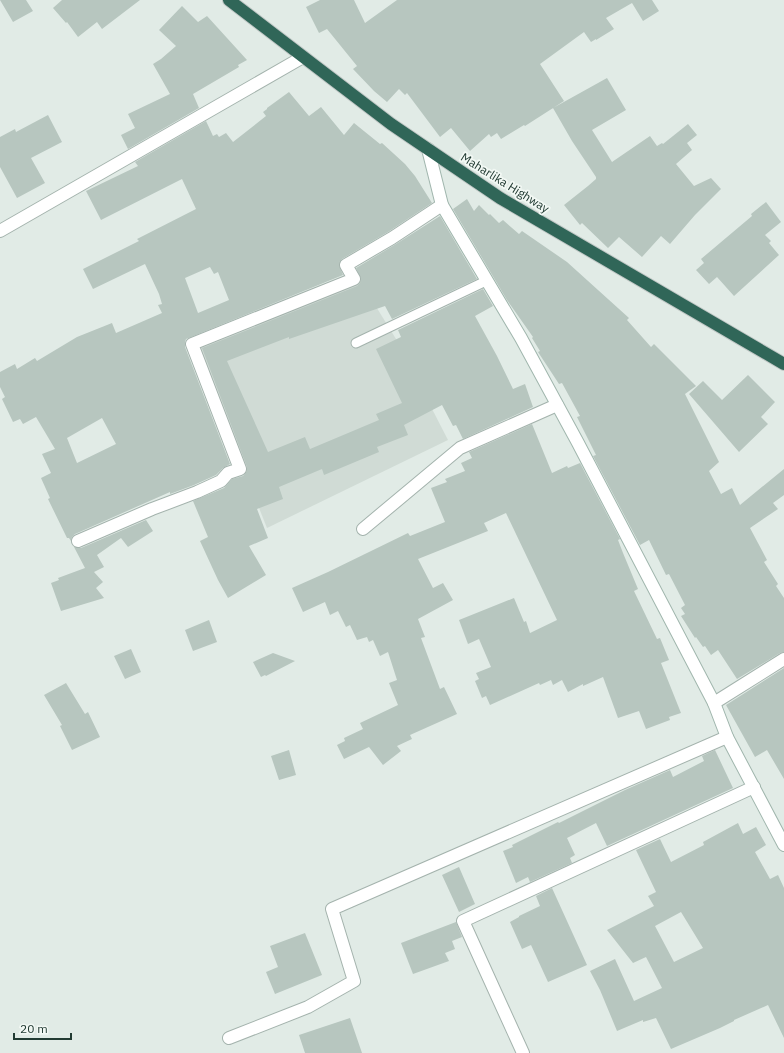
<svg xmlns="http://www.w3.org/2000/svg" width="784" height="1053" font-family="'IBM Plex Sans',sans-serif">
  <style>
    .built { fill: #d0dbd5 }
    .building { fill: #b7c6bf; fill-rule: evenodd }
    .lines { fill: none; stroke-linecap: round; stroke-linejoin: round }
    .lane-casing { stroke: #a4b3ad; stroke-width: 11 }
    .street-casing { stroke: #a4b3ad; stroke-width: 14 }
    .secondary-casing { stroke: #a0b6ad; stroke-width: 14 }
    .highway-casing { stroke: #c1c8c6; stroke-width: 14 }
    .lane { stroke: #fff; stroke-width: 9 }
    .street { stroke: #fff; stroke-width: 12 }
    .secondary { stroke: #fff; stroke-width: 12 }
    .highway { stroke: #306658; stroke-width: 12 }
    .labels { text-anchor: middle; stroke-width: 3.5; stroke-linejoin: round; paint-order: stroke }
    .street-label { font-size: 12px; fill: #223b33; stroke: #f2f8f4 }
  </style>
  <rect width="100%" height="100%" fill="#e1ebe6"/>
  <!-- built -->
  <path class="built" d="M359,279L396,339L448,440L267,528L194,344Z"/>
  <!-- building -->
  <path class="building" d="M0,0H26L33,11L13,22Z
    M62,0H140L102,29L97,22L78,37L67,22L66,23L53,8Z
    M320,0H354L365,23L397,0H652L659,11L643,21L632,3L606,18L614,29L596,40V39L591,42L584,32L540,64L564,101L525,126L524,125L501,139L497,133L491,137L489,134L470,151L451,128L440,137L407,93L405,95L399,89L387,102L374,91L353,69L357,66L327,29L319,33L306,7Z
    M182,6L198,22L207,16L247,60L238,65L239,67L193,94L199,108L128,149L121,135L135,128L128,114L170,94L153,64L161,59L176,46L159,30Z
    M607,78L626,110L592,130L612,162L650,136L657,146L662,143L663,144L688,124L697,135L687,143L692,150L676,164L694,186L711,178L721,189L695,215L670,244L661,236L642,257L619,237L608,248L582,223L580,225L564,205L588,186L596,179V177L572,141L553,108Z
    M289,92L309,116L321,107L344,135L354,123L380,144L382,143L405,164L415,176L432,203L388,232L342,259L339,265L343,275L186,339L185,342V347L230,464L223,468L216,475L194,485L170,494V492L75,534L72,537L71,541L69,538H67L48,499L50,498L41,478L51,473L42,454L55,449L36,417L23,424L20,419L13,422L2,399L5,397L0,387V372L15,364L17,369L35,358L37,361L77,337L112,323L116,333L162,313L158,305L162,304L159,294L145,264L93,289L83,269L139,241L137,239L196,209L182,179L101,220L86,191L138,166L135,162L206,121L213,136L217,134L219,137L226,133L233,142L266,116L263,112L267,109V108ZM210,267L214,274L218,272L229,300L198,313L185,278ZM102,418L116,444L77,463L67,438Z
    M48,115L62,142L31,158L45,183L17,198L0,167V137L15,129L16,132Z
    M467,199L474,211L479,205L489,215L490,214L499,223L503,220L519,234L522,231L567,262L629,318L627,320L651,347L654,344L696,386L685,394L719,462L709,471L721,494L732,488L740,505L784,469V495L773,503L778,509L750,528L767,560L764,562L778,584L776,586L784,598V652L780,653L737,679L718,650L711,655L705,646L703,647L696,637L695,638L681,616L685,614L681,608L685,605L669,574L666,575L649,540L640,545L593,456L596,455L577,417L580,416L562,383L559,384L538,352L540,351L532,338L533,337L507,300L453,209Z
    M766,202L781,222L765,235L771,241L769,243L779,255L734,296L717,277L709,284L696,270L704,263L701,259L752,216L751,214Z
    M440,216L477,279L392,319L385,306L289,339V337L227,361L268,452L305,437L310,449L379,420L376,414L402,403L376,349L401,337L398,330L483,289L493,306L475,316L497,356L513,389L525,384L533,407L463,439L456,425L453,426L442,405L404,425L408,435L377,447L379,452L324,475L322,469L279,487L283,499L257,509L268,538L249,546L266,575L228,598L218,580L200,541L208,537L193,501L224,488L232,479L243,476L247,471V467L202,348L357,286L360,283L361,279L356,268L396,244Z
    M748,375L775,402L761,417L768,424L739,452L689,394L703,381L722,400Z
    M532,424L552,473L567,466L568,468L580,463L620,539L618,540L623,553L638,589L634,591L657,639L660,638L669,660L661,663L681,713L669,717L670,720L646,729L639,711L618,718L603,677L583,686V684L568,692L562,680L553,685L551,680L540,685L539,683L490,705L486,696L482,698L475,681L479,679L476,673L491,667L479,639L468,644L459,620L514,598L524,622L526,621L530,633L557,620L506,513L484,523L488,531L418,559L433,588L443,583L453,600L418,619L425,637L421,638L440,689L444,687L457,714L410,735L412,739L397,746L401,751L383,765L369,747L344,759L337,745L345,741L344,738L363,729L360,723L398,705L389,683L397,680L388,652L380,656L373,640L369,642L367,637L357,640L350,625L346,627L338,611L330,615L325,602L303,612L292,588L328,572L408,533L410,536L445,522L431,488L447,482L445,479L465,471L461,463L472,458L469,452Z
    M146,520L153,531L128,547L121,538L97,555L104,567L94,572L103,582L96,588L104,598L61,611L51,583L59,580L58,578L85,568L74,547L81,548Z
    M209,620L217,642L193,651L185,630Z
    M131,649L141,672L125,679L114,656Z
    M273,653L295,661L266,676L265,675L261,677L253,662Z
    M784,668V779L767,750L755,757L726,705Z
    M66,683L85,714L88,712L100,737L72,750L60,726L62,725L44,695Z
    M289,750L296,775L279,780L271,756Z
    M715,750L733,788L607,846L596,823L567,838L575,855L570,858L572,863L530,882L528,877L516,883L503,851L513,847L512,845L558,822L559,823L625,790L670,770L673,777L704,761L702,756Z
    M738,823L743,834L756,827L766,845L755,852L770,879L778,875L784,888V1038L768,1005L734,1020V1021L720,1028L671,1049L656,1018L643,1022V1020L617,1031L600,990L590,971L615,959L634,1001L662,988L646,957L633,963L607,930L654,906L648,896L656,892L636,850L660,839L671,862L704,845L703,842ZM681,912L703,948L674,962L655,926Z
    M459,867L475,904L459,912L442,875Z
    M552,888L587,965L548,982L531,945L522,949L510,922L519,917V916L540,906L536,896Z
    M456,922L462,937L452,941L455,949L445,953L449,961L413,974L401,943Z
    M305,933L322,975L275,994L266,972L278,967L270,946Z
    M350,1018L362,1053H305L299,1035Z"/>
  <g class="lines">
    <defs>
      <path id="lane" d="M356,343L486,281"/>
      <path id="street" d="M0,231L303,57
        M363,529L460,448L557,405
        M78,541L152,509L197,492L221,481L228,473L240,469L192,344L354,279L346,265L392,238L442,205
        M714,703L784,659
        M229,1038L308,1007L354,981L332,909L727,737
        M523,1053L463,921L754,787"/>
      <path id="secondary" d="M428,149L442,205L521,338L578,443L714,703L727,737L784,845"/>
      <path id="highway" d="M229,0L391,124L500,198L784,364"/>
    </defs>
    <!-- lane casing -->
    <use href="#lane" class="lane-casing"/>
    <!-- street casing -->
    <use href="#street" class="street-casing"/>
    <!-- secondary casing -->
    <use href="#secondary" class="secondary-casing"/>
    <!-- highway casing -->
    <use href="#highway" class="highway-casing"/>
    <!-- lane -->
    <use href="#lane" class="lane"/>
    <!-- street -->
    <use href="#street" class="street"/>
    <!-- secondary -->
    <use href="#secondary" class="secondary"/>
    <!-- highway -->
    <use href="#highway" class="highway"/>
  </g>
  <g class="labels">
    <!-- street labels -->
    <g class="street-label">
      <text transform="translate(505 183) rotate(32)" y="4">Maharlika Highway</text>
    </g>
  </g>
  <!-- scale -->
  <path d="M14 1033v6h57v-6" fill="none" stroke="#223b33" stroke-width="2"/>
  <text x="20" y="1033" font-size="12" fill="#223b33" stroke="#f2f8f4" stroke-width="3" paint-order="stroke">20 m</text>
</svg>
